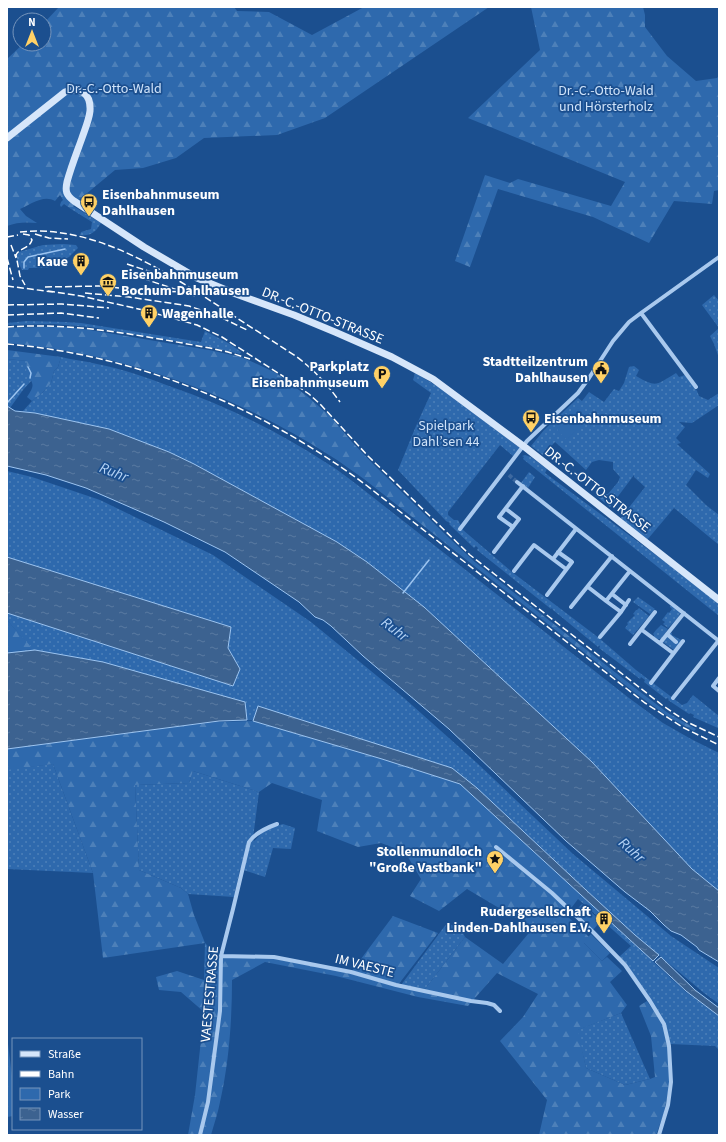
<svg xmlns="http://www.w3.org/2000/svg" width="726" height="1142" font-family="'Source Sans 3',sans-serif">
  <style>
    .green { fill: url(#green-dots) }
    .forest { fill: url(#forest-firs); fill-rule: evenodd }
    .pitch { fill: #2e69ad }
    .water { fill: url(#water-ripples); stroke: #9cc4f0 }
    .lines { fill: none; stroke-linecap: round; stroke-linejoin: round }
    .stream { stroke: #9cc4f0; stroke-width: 1.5 }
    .street-tunnel { stroke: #3d69a0; stroke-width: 4; stroke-dasharray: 4 2; stroke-linecap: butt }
    .street { stroke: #a9c9ee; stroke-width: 4 }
    .secondary { stroke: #d6e6fa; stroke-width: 7 }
    .rail { stroke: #fff; stroke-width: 1.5; stroke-dasharray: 7 3; stroke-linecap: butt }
    .labels { text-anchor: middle; stroke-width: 3.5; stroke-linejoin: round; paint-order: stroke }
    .park-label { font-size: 14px; fill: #cfe3fa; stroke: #1b4f8f }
    .poi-label { font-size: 14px; font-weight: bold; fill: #fff; stroke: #1b4f8f; text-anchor: end }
    .street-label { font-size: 14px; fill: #fff; stroke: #1b4f8f }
    .water-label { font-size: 15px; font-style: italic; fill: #b5d3f5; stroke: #1b4f8f }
  </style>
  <defs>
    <pattern id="green-dots" width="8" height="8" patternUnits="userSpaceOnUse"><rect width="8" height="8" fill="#2e69ad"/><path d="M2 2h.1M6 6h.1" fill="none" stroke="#4d80b9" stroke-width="1.8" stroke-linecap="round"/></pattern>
    <pattern id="forest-firs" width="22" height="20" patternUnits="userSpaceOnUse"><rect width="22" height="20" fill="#2e69ad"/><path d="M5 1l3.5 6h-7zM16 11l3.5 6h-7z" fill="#4d80b9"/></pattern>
    <pattern id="water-ripples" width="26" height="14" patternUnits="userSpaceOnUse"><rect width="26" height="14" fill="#3c6290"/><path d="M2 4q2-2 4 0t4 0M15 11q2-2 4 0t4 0" fill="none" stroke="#597aa1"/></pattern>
  </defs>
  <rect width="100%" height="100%" fill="#1b4f8f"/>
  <!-- green -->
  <path class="green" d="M73,206L101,223C96,232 91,236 80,235L81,232L91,229L92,222L71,209Z
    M63,244L76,245L78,248L69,257L47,268H29L28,270H22L17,260V255L19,252L43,245Z
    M714,295L719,301V358L714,344L710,336L719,328L702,305Z
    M27,321L65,322L81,323L201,342L205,331L230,344L241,352L240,354L210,347L90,327L53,324L7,325V323Z
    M61,357C73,360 85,361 97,364C122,369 146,377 169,386C224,405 276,430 325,462C337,469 348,478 360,487L629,698L663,723L691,739L719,753V891L692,869L592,762L424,607L367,562L337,542L194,464L169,452L109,429L22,412L32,401L43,392L51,383L54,371L58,367Z
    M7,359L28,361L32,380L23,390L10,408L7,406Z
    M634,366L639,370L636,376C657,388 656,385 676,373L679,377L685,375L697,391L699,396L708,400L719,393V405L692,423L679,422L685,427L676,438L681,443L677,444L710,474L708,478L696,470L686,485L706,505L719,515V545L674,508L647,540L620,519L645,487L634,477V475L610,507L595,495L608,494L618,482L620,477L613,469V462L599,460L592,462L586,470L564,450L555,442L543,455L531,446L544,430L578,398L582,401L589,392L604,402L614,389L619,391L624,383L629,367Z
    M415,373L437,386L520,448L513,456L500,445L448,512V515L454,520H458L463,530L512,572L599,638L636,670L682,705L687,703L693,695L719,716L718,728L693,717L694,715L690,713L689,714L668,700L669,699L667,698L666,699L644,682L645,680L641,677L640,679L599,648L600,647L599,645L598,647L553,610L552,608L551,609L477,550L478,548L476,546L474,548L449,524L450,523L446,521L398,470L416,426L431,393L413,380Z
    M525,455L531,457L547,469L545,473L683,575L719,604V616L523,459L524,457L522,456Z
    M7,471L32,477L100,500L213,555L311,622L404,698L477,763L573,854L671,936L719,968V1004L704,993L635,935L477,788L452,768L382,746L256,720L219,721L7,749V652L32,649L7,620V613L233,686L240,669L228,648L231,627L7,557Z
    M529,472L535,477L528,488L521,483Z
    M638,597L655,609L650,614L633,602Z
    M671,605L681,612L677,619L668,628L663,624L665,622L662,620L668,612L669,613L672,609L670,607Z
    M639,608L649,616L633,635L625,628L628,624L627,623L635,615L633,614L636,610H637Z
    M661,625L668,629L662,638L668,631L672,633V635L683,641L674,650L660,640V639H657L654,637V635L653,634L656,630Z
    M53,764L93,873L7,869V769Z
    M193,771L259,792L253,838L254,841L266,829L283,824L295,828L291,849L273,848L265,877L240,869L234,897L188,894L181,888L139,870L135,785L189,783Z
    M581,895L686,992L719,1016V1050L715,1046L670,1044L662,1023L619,957L631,946L578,899Z
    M447,923L461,929L465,937L425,989L401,985Z
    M621,1013L650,1079L625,1085L586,1068L577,1030Z"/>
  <!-- forest -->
  <path class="forest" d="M59,7H234L237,11L269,12L312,35L364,7H489L325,118L277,135L204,138L176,158L143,168L115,170L80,199L71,209L64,204L61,207L60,205L61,202L63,200L60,195L55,201C44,194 29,205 20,209L26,216L37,223C26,222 17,222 7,226V59L23,44H44V23Z
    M531,7H643L645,15V27L667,56L696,81L717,78L719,76V190L714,191L712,204L674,201L649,243L593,217L498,189L470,267L455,261L485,175L510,183L518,179L611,206L625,182L468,118L540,50Z
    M40,327H66L90,330L209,350L241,357L257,364L276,373L307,396L331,417L352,442L375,466L449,538L475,562L639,691L668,713L696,729L694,731L667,716L634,692L364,479C352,471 341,462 329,455C232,393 122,353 7,343V328Z
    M7,350L61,357L58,367L54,371L51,383L43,392L32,401L27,397C35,385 34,384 26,373L27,361L7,359Z
    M7,620L33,649L7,652Z
    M253,721L382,759L460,784L581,895L566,915L589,937L584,943L602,961L607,957L622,971L610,982L627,1005L621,1013L578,1030L586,1068L625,1085L650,1079L655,1077L651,1036L639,1006L647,1001L662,1023L668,1045L670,1082L664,1113L656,1135H539L547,1100L500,1041L523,1017L538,994L497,973L468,1006L418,997L336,976L265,962L232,980C232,1020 229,1063 220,1102C218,1113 214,1124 211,1135H188L195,1095L204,1012L181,992L159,990L156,977L177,971L204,980L205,943L103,958L93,873L53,764L7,770V749L215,722ZM193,771L259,792L272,783L322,800L317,831L358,847L381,843L405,852L421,879L410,896L439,911L467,889L533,928L503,964L465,937L425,989L398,986L340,971L264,957H218L205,943L194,915L188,894L181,888L139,870L135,785L189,783Z
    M393,916L438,933L398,985L352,971Z
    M7,1036L13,1084V1116L7,1117Z"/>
  <!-- pitch -->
  <path class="pitch" d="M578,407L588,417L567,440L557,430Z
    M441,414C445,417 447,423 441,424C438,424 436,423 434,424C430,424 427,427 424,424C423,423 422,419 422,418L423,416Z
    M582,904L601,921L593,930L574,912Z
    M591,934L610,953L602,961L583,942Z"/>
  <!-- water -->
  <path class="water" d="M7,406L15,411L35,413L109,429L169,452L194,464L337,542L367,562L424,607L592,762L692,869L719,891V962L699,950L697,947L681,935L671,931L664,925L650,911L625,892L566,841L449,729L363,656L331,626L323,620L315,617L299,602L225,552L164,522L86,488L46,475L7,466Z
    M7,557L231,627L228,648L240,669L233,686L7,613Z
    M35,650L103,662L245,702L247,720L219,721L7,749V653Z
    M258,706L452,768L477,788L586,890L635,935L659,955L653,961L460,784L382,759L253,721Z
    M661,957L695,990L719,1008V1016L686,991L655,962Z"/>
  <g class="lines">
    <!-- stream -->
    <path class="stream" d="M24,268V262L28,257L65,249
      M28,367L31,373L30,378
      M7,403L24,384
      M403,593L429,560"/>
    <!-- street-tunnel -->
    <path class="street-tunnel" d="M509,475L517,482"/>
    <!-- street -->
    <path class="street" d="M641,313L696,387
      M517,482L719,641
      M513,527L499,517L523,486
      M460,529L527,441L578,393L589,378L613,341L629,322L641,313L719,257
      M494,552L519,519L506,509
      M553,559L576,529
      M514,571L534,545L566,569
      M588,587L606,601
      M612,594L626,605
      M547,595L572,562L558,552
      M571,607L612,556
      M621,612L629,600
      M642,630L673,653
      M667,634L676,642
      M600,637L621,612L606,601L630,571
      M660,643L684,613
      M630,644L655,612
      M719,678L713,686L719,691
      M651,683L683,641
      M673,698L719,640
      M496,847L552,893L593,932L625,965L650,1001L664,1024L669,1046L671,1082L668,1105L659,1135
      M221,956L274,957L351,972L396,985L471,1001L487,1003L494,1005L500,1011
      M200,1135L208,1102L220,1011L221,956L233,909L249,842C255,833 266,828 277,824"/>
    <!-- secondary -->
    <path class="secondary" d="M7,138L65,92C81,86 91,94 90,111C89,120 85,129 82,138C77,152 71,167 67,182C65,191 66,195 74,201L144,247L197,278L236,294L294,315L335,332L392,357L433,379L526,448L719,600"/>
    <!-- rail -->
    <path class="rail" d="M20,232C92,224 162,269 220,307C246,324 271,340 297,357C314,370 327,384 340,402
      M23,234L29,235L32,240C29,249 19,248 16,255L20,276L25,285
      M35,234L49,238L68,239
      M7,237L18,235
      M11,245L16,258
      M7,258L13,280
      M127,264L157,274
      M124,272L195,296
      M7,286L53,292
      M45,287L100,286L119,288
      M48,291L81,296L143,310L197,325L222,337L292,382L309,394L321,405L368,456L470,555L662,705L687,722L719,737
      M85,293L129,297L189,306L216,315L247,330
      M7,305L62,304L109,308
      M183,313L203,316
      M7,315L61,313L99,318
      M7,327C76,322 142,336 210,348L228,352L250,359
      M7,344C138,355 261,407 366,485L645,703L684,728L719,745"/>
  </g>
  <!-- icons -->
  <defs>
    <symbol id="bus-pin" viewBox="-11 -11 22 30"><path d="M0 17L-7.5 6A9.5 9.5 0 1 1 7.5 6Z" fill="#ffd166" stroke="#1b4f8f"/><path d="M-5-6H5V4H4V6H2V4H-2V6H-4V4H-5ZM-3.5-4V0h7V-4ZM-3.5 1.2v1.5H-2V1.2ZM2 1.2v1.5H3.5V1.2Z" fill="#111"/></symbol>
    <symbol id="building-pin" viewBox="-11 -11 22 30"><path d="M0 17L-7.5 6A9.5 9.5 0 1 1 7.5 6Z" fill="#ffd166" stroke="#1b4f8f"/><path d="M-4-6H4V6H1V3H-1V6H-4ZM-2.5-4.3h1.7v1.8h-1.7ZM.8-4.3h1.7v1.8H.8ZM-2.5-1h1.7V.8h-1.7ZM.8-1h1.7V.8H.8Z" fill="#111"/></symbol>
    <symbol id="museum-pin" viewBox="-11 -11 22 30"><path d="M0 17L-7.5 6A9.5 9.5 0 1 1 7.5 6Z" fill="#ffd166" stroke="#1b4f8f"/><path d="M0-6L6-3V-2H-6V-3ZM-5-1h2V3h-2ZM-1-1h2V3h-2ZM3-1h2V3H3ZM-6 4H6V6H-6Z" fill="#111"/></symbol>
    <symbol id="civic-pin" viewBox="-11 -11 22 30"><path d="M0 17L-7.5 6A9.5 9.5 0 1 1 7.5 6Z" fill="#ffd166" stroke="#1b4f8f"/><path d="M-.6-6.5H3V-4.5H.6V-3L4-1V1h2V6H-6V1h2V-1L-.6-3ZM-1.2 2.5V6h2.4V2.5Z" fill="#111"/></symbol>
    <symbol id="parking-pin" viewBox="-11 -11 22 30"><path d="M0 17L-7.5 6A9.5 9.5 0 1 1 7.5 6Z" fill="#ffd166" stroke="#1b4f8f"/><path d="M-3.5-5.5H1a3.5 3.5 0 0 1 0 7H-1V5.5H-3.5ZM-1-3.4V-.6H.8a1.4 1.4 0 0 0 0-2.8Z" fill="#111"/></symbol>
    <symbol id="sight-pin" viewBox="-11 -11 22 30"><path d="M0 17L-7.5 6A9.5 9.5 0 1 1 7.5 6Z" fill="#ffd166" stroke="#1b4f8f"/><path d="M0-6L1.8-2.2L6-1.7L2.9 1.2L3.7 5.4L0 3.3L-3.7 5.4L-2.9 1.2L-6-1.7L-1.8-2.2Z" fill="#111"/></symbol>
  </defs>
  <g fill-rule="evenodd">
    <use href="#bus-pin" x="79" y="192" width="20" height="27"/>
    <use href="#building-pin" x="71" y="251" width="20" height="27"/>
    <use href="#museum-pin" x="98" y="272" width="20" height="27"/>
    <use href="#building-pin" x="139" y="303" width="20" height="27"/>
    <use href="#civic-pin" x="591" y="359" width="20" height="27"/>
    <use href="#parking-pin" x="372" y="364" width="20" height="27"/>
    <use href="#bus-pin" x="521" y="408" width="20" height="27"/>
    <use href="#sight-pin" x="485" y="849" width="20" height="27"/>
    <use href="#building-pin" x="594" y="909" width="20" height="27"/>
  </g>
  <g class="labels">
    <!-- park labels -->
    <g class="park-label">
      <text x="114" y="93">Dr.-C.-Otto-Wald</text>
      <text x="606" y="95">Dr.-C.-Otto-Wald<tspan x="606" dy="16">und Hörsterholz</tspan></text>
      <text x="446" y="430">Spielpark<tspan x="446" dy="16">Dahl’sen 44</tspan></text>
    </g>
    <!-- poi labels -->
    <g class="poi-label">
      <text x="102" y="199" text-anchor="start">Eisenbahnmuseum<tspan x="102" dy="16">Dahlhausen</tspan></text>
      <text x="68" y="266">Kaue</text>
      <text x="121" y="279" text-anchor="start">Eisenbahnmuseum<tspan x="121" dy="16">Bochum-Dahlhausen</tspan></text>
      <text x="162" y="318" text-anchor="start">Wagenhalle</text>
      <text x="588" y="366">Stadtteilzentrum<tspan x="588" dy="16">Dahlhausen</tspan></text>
      <text x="369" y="371">Parkplatz<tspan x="369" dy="16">Eisenbahnmuseum</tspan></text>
      <text x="544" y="423" text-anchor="start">Eisenbahnmuseum</text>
      <text x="482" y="856">Stollenmundloch<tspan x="482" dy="16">"Große Vastbank"</tspan></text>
      <text x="591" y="916">Rudergesellschaft<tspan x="591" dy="16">Linden-Dahlhausen E.V.</tspan></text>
    </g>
    <!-- street labels -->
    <g class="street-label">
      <text transform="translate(323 315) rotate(22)" y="5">DR.-C.-OTTO-STRASSE</text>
      <text transform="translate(598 489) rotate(38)" y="5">DR.-C.-OTTO-STRASSE</text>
      <text transform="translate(365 965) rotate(14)" y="5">IM VAESTE</text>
      <text transform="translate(209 994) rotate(-85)" y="5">VAESTESTRASSE</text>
    </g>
    <!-- water labels -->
    <g class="water-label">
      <text transform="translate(114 472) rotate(22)" y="5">Ruhr</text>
      <text transform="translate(395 629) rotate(37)" y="5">Ruhr</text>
      <text transform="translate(632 850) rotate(42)" y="5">Ruhr</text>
    </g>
  </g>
  <!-- border -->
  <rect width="726" height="1142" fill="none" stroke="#ffffff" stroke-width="16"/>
  <!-- legend -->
  <rect x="12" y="1038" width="130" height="92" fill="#1b4f8f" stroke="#7695bc"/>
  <rect x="20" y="1051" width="20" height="6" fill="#d6e6fa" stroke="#7695bc"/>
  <text x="48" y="1058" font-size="12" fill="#ffffff">Straße</text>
  <rect x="20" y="1071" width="20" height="6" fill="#ffffff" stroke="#7695bc"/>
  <text x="48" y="1078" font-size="12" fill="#ffffff">Bahn</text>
  <rect x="20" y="1088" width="20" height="12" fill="#2e69ad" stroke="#7695bc"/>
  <text x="48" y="1098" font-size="12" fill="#ffffff">Park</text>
  <rect x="20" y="1108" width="20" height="12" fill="url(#water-ripples)" stroke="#7695bc"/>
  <text x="48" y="1118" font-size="12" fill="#ffffff">Wasser</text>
  <!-- north arrow -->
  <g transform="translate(32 32)"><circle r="19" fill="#1b4f8f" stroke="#7695bc"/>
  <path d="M0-3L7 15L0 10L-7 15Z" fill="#ffd166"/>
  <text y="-6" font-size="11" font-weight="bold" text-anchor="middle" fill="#ffffff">N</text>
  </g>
</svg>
